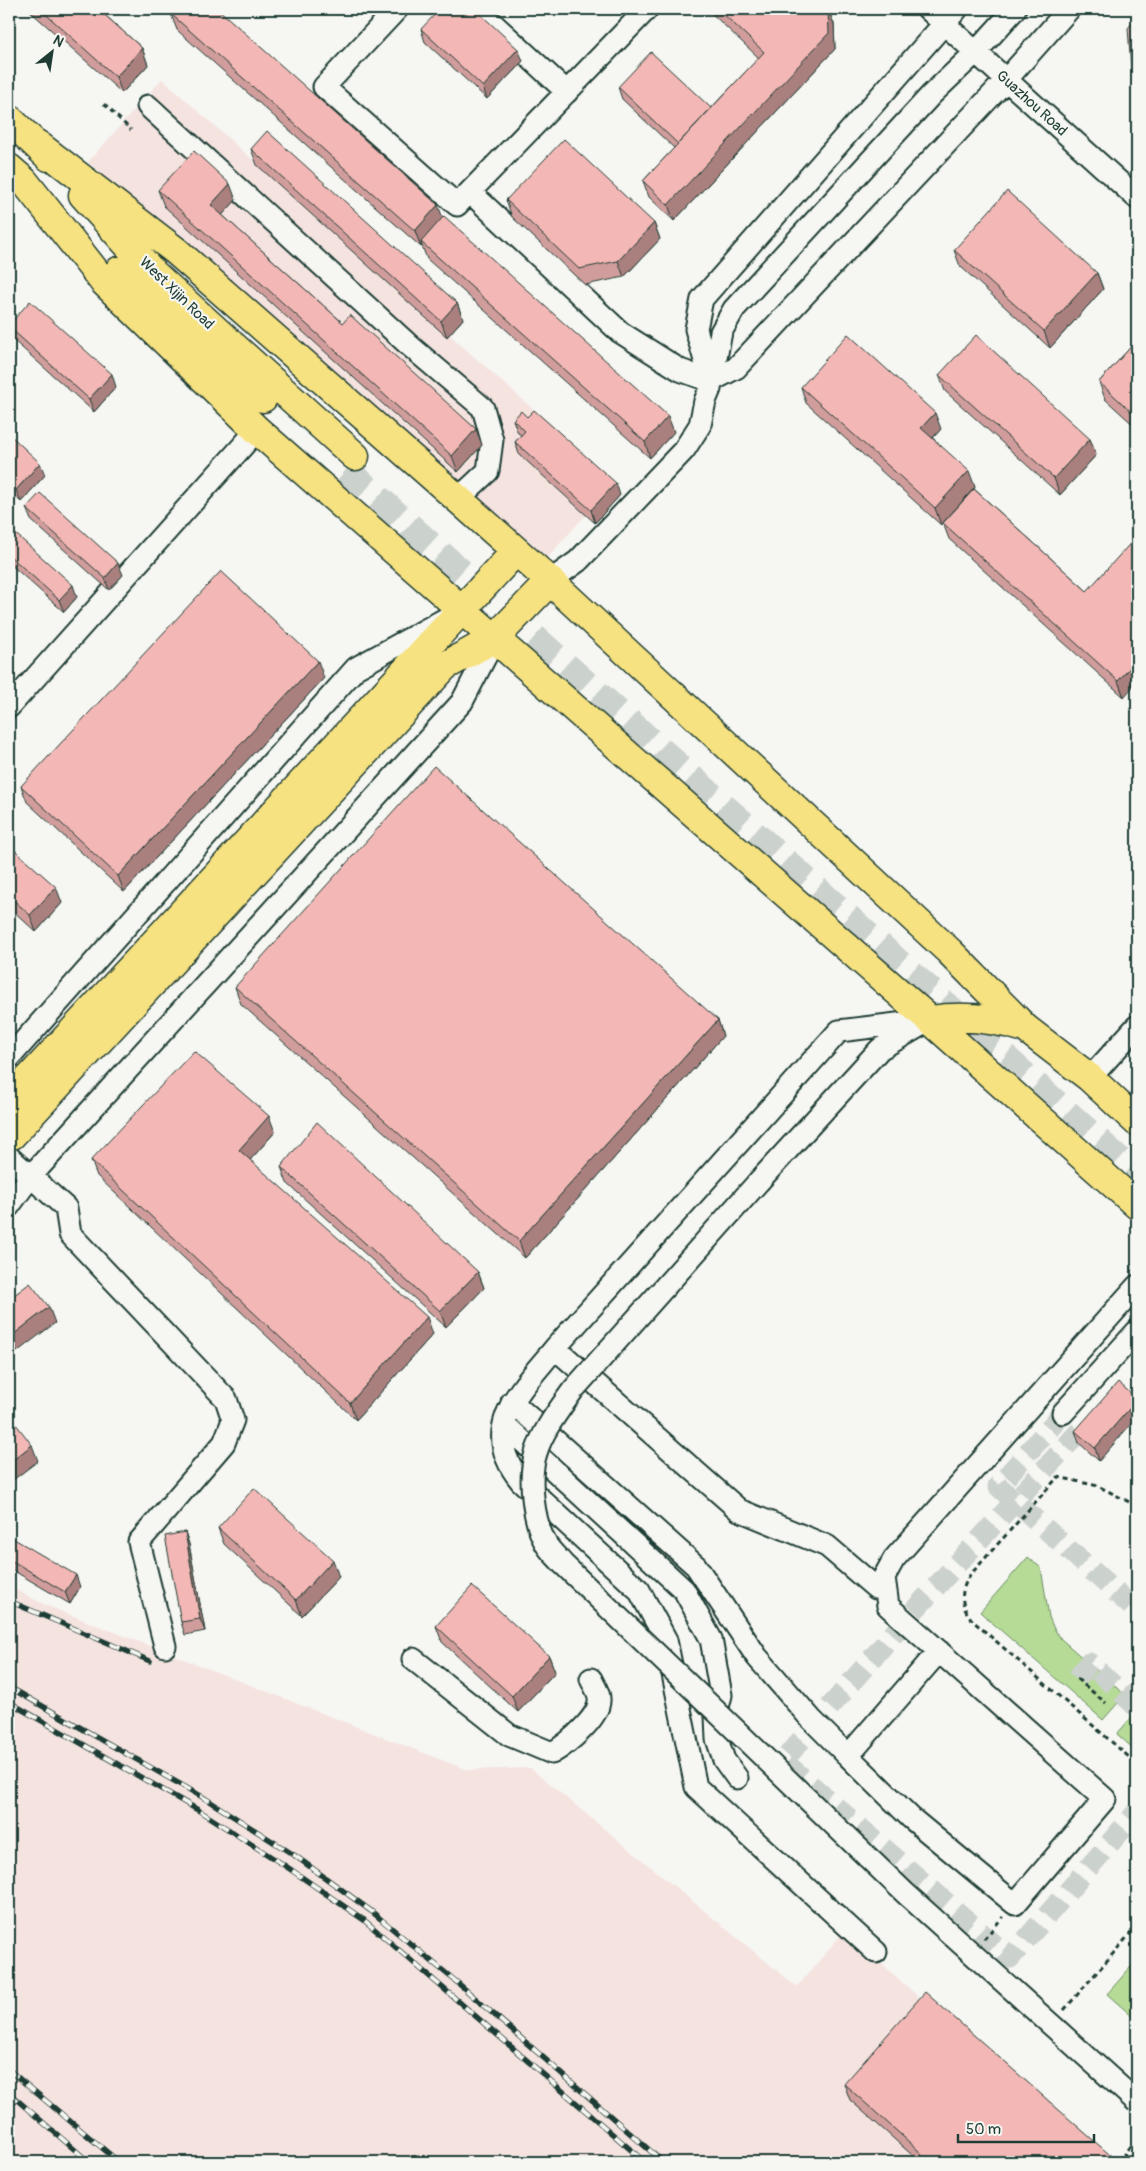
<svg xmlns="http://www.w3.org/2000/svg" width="1146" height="2171" font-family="Pangolin,sans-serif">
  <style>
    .built { fill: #f5e3e0 }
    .green { fill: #b6db96; stroke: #6a8c65 }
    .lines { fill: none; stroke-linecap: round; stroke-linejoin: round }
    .minor-tunnel { stroke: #cbd1cc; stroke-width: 21; stroke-dasharray: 21 11; stroke-linecap: butt }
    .major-tunnel { stroke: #cbd1cc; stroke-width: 28; stroke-dasharray: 28 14; stroke-linecap: butt }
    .minor-casing { stroke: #1f3d34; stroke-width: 25 }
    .major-casing { stroke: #1f3d34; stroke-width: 31 }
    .path { stroke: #1f3d34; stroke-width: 3; stroke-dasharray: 5 4; stroke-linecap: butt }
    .minor { stroke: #f6f6f2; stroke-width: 21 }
    .major { stroke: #f7e281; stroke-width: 28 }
    .rail-casing { stroke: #1f3d34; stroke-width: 5.5 }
    .rail { stroke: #f6f6f2; stroke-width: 4; stroke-dasharray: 11; stroke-linecap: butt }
    .minor-bridge-casing { stroke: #1f3d34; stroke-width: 25; stroke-linecap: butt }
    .minor-bridge { stroke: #f6f6f2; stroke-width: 21 }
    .wall { fill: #d19d9c; stroke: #1f3d34 }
    .shaded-wall { fill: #aa807f; stroke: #1f3d34 }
    .building { fill: #f3b7b5; stroke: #1f3d34 }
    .labels { text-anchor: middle; stroke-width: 4.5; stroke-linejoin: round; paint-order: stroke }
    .street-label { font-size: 15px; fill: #1f3d34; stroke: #f6f6f2 }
  </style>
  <rect width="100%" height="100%" fill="#f6f6f2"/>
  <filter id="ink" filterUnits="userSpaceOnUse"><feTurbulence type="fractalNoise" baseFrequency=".02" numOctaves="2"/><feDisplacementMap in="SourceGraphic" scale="10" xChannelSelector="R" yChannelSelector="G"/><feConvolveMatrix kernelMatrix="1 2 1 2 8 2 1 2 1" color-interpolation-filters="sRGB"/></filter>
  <g filter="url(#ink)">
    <!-- built -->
    <path class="built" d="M162,79L615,482L541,565L88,162Z
      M9,1586L45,1605L467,1770L530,1768L797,1987L844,1931L1105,2162H9Z"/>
    <!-- green -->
    <path class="green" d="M1028,1557L1041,1568L1049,1617L1054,1629L1061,1639L1125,1695L1103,1720L980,1612Z
      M1137,1711V1752L1117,1734Z
      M1137,1960V2012L1133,2017L1107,1994Z"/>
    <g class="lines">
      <!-- minor-tunnel -->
      <path class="minor-tunnel" d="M1063,1413L998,1486L1137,1611
        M1080,1431L909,1616L783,1761L1010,1958L1137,1812
        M1077,1679L1089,1663L1137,1707"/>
      <!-- major-tunnel -->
      <path class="major-tunnel" d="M346,470L1137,1176"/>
      <defs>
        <path id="minor" d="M397,9L324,87L457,205L647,9
          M477,9L567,92
          M928,9L1137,198
          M148,106L410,346L483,408L492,440L488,471L458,499
          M470,192L620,332L680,370L711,381L736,368L1006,80L1069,9
          M710,378L696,329L702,299L957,9
          M550,581L578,561L684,450L700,425L705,401L710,389L721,332L734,309L931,95L976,52L1015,9
          M9,707L257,430
          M9,1058L356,668L449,617
          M1090,1078L1137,1026
          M9,1157L66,1208L70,1234L226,1399L233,1420L224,1443L139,1542L165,1646
          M760,1180L880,1049L923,1024
          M9,1206L30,1177L462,702L495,638
          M555,1348L739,1510L827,1546L876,1588
          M512,1402L696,1566L757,1657L811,1719L848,1756
          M1063,1413L1137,1331
          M504,1424L684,1590L711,1639L721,1695L716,1716L717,1739L724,1760L737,1778
          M939,1651L848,1756L911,1818L1015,1904L1105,1799L888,1606L884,1577L894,1559L1137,1286
          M413,1659L509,1735L552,1753C566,1745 599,1718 599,1701C600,1693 594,1686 591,1679
          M876,1952L696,1787L666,1640L639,1590L521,1481C477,1428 521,1390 555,1348L839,1031L930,1020"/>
        <path id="major" d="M9,119L49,157
          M37,144L176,251L458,499L550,581L950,952L1025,1028L1090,1078L1137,1122
          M9,168L24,181L103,281L257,430L930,1020L1137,1205
          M83,195L155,275L355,456
          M119,271L263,398
          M930,1020C963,1015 993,1018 1025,1028
          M9,1100L516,551
          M12,1135L445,666L495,638L550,581"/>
      </defs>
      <!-- minor casing -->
      <use href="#minor" class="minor-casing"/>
      <!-- major casing -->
      <use href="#major" class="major-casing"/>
      <!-- path -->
      <path class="path" d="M104,104L131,130
        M1137,1506L1098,1486L1058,1477L970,1575C959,1592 960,1607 974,1622L1137,1764
        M1077,1679L1106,1703
        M984,1939L1003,1917
        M1064,2010L1137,1926
        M1134,2162L1124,2154L1137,2137"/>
      <!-- minor -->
      <use href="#minor" class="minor"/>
      <!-- major -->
      <use href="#major" class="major"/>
      <defs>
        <path id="rail" d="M9,1601L150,1661
          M9,1687L206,1799L294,1855L371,1911L459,1984L663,2162
          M9,1702L198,1810L287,1867L364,1920L645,2162
          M9,2070L119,2162
          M9,2093L89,2162"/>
      </defs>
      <!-- rail casing -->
      <use href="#rail" class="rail-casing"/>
      <!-- rail -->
      <use href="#rail" class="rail"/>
      <defs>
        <path id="minor-bridge" d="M760,1180L573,1390C559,1410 543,1430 536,1453C528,1477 533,1521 546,1544C550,1551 558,1558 563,1564L905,1893L1137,2102"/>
      </defs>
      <!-- minor-bridge casing -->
      <use href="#minor-bridge" class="minor-bridge-casing"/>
      <!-- minor-bridge -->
      <use href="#minor-bridge" class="minor-bridge"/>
    </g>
    <!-- wall -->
    <path class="wall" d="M30,9H98L142,48L148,65L122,93L31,12Z
      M707,9H828L834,24L835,49L674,221L649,197L643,181L674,148L622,99L618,87L711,108L759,58Z
      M171,14L443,218L674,432L650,458L427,259L422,246L421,247L177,30Z
      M1137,18V85L1131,68Z
      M421,29L523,61L487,99L425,42Z
      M251,149L457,303L463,319L447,337L257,165Z
      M158,190L236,200L222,215L343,323L476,429L482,445L458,472L164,206Z
      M506,200L654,223L660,239L624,277L585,285L512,217Z
      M954,250L1097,273L1103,289L1050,348L960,266Z
      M9,325L116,387L94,412L12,339L9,330Z
      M1137,340V428L1105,399L1099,382Z
      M939,375L1090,439L1096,455L1060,495L945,391Z
      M801,387L941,429L933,438L975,487L974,489L1087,591L1124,697L949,539L943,523L941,525L806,403Z
      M513,420L620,495L595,523L519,454L515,442L521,435L518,433Z
      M9,434L45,475L21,502L9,491Z
      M26,508L123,575L109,590L31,520Z
      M9,528L77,597L64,612L9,563Z
      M324,678L124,892L27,802L21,786Z
      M9,845L62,903L36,932L9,907Z
      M235,987L718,1020L723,1036L525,1258L241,1004Z
      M275,1132L250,1160L433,1334L356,1420L97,1176L91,1160Z
      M281,1167L478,1272L484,1288L446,1327L287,1183Z
      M1137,1399L1099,1461L1079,1443L1075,1431Z
      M218,1528L339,1577L302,1616L224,1544Z
      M185,1532L189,1544L205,1631L185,1635L181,1622Z
      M9,1536L80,1587L70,1604L9,1568Z
      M436,1626L549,1656L555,1672L518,1712L442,1642Z
      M844,2084L1118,2162H920L850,2100Z"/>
    <!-- shaded-wall -->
    <path class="shaded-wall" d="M332,9H337L334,13Z
      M828,9L834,24L835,49L674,221L668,205Z
      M142,48L148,65L122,93L116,77Z
      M518,49L523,61L487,99L483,87Z
      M230,184L236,200L217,221L211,205Z
      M438,205L444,221L421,242L422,246L421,247L415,231Z
      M654,223L660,239L624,277L618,261Z
      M1097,273L1103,289L1050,348L1044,331Z
      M457,303L463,319L447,337L441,321Z
      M112,374L116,387L94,412L89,399Z
      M935,413L941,429L927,444L921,428Z
      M668,416L674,432L650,458L645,442Z
      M476,429L482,445L458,472L452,456Z
      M1090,439L1096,455L1060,495L1054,478Z
      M40,463L45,475L21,502L16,490Z
      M969,471L975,487L941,525L935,508Z
      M616,483L620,495L595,523L591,510Z
      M118,563L123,575L109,590L105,578Z
      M73,585L77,597L64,612L59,600Z
      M1137,660V682L1124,697L1118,681Z
      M318,661L324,678L124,892L118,876Z
      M56,887L62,903L36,932L30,915Z
      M718,1020L723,1036L525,1258L519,1241Z
      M269,1116L275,1132L245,1166L239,1150Z
      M478,1272L484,1288L446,1327L440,1311Z
      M49,1307L55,1323L9,1358V1338Z
      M427,1317L433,1334L356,1420L350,1403Z
      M1137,1400V1417L1099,1461L1095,1448Z
      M32,1445L38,1461L9,1483V1463Z
      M185,1532L189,1544L205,1631L200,1619Z
      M333,1560L339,1577L302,1616L296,1600Z
      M76,1575L80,1587L70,1604L65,1592Z
      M549,1656L555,1672L518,1712L512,1696Z"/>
    <!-- building -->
    <path class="building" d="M40,9H98L142,48L116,77Z
      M176,9H218L438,205L415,231L171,14Z
      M440,9H475L518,49L483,87L421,29Z
      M718,9H828L829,33L668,205L643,181L764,52Z
      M1137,18V74L1131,68L1128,28Z
      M651,52L711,108L678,144L618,87Z
      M267,131L457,303L441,321L251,149Z
      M564,139L654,223L618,261L579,269L506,200Z
      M194,151L230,184L211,205L343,323L350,315L476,429L452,456L158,190Z
      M1007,191L1097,273L1044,331L954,250Z
      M444,216L668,416L645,442L421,242Z
      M30,301L112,374L89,399L9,327V325Z
      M848,334L935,413L921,428L969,471L935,508L801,387Z
      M976,335L1090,439L1054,478L939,375Z
      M1137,340V417L1099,382Z
      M534,410L616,483L591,510L515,442L525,431L513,420L521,411L527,417Z
      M9,434L40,463L16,490L9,483Z
      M974,489L1087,591L1137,536V660L1118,681L943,523Z
      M40,493L118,563L105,578L26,508Z
      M9,528L73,585L59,600L9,555Z
      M221,571L318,661L118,876L21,786Z
      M434,766L718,1020L519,1241L235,987Z
      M9,845L56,887L30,915L9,896Z
      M194,1051L269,1116L239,1150L427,1317L350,1403L91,1160Z
      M317,1122L478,1272L440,1311L281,1167Z
      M30,1283L49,1307L9,1338V1299Z
      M1118,1382L1137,1399V1400L1095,1448L1075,1431Z
      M9,1415L32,1445L9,1463Z
      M254,1488L333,1560L296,1600L218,1528Z
      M185,1532L200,1619L181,1622L165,1536Z
      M9,1536L76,1575L65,1592L9,1559Z
      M472,1586L549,1656L512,1696L436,1626Z
      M925,1992L1118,2162H926L918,2150L844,2084Z"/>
  </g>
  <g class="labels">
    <!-- street labels -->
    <g class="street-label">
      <text transform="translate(1032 103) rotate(42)" y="5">Guazhou Road</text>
      <text transform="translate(177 293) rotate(44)" y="5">West Xijin Road</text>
    </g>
  </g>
  <!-- margin -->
  <rect width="1146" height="2171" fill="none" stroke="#f6f6f2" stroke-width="30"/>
  <rect x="15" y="15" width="1116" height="2141" fill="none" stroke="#1f3d34" stroke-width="2" filter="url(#ink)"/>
  <!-- north arrow -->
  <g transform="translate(52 52) rotate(30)" stroke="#f6f6f2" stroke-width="4" paint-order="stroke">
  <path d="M0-4L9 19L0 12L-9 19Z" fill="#1f3d34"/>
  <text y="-8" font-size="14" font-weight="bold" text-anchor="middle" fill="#1f3d34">N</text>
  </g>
  <!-- scale -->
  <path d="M958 2134v8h136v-8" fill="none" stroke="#1f3d34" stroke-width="2.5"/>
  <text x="966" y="2134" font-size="15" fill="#1f3d34" stroke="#f6f6f2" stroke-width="4" paint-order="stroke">50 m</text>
</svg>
